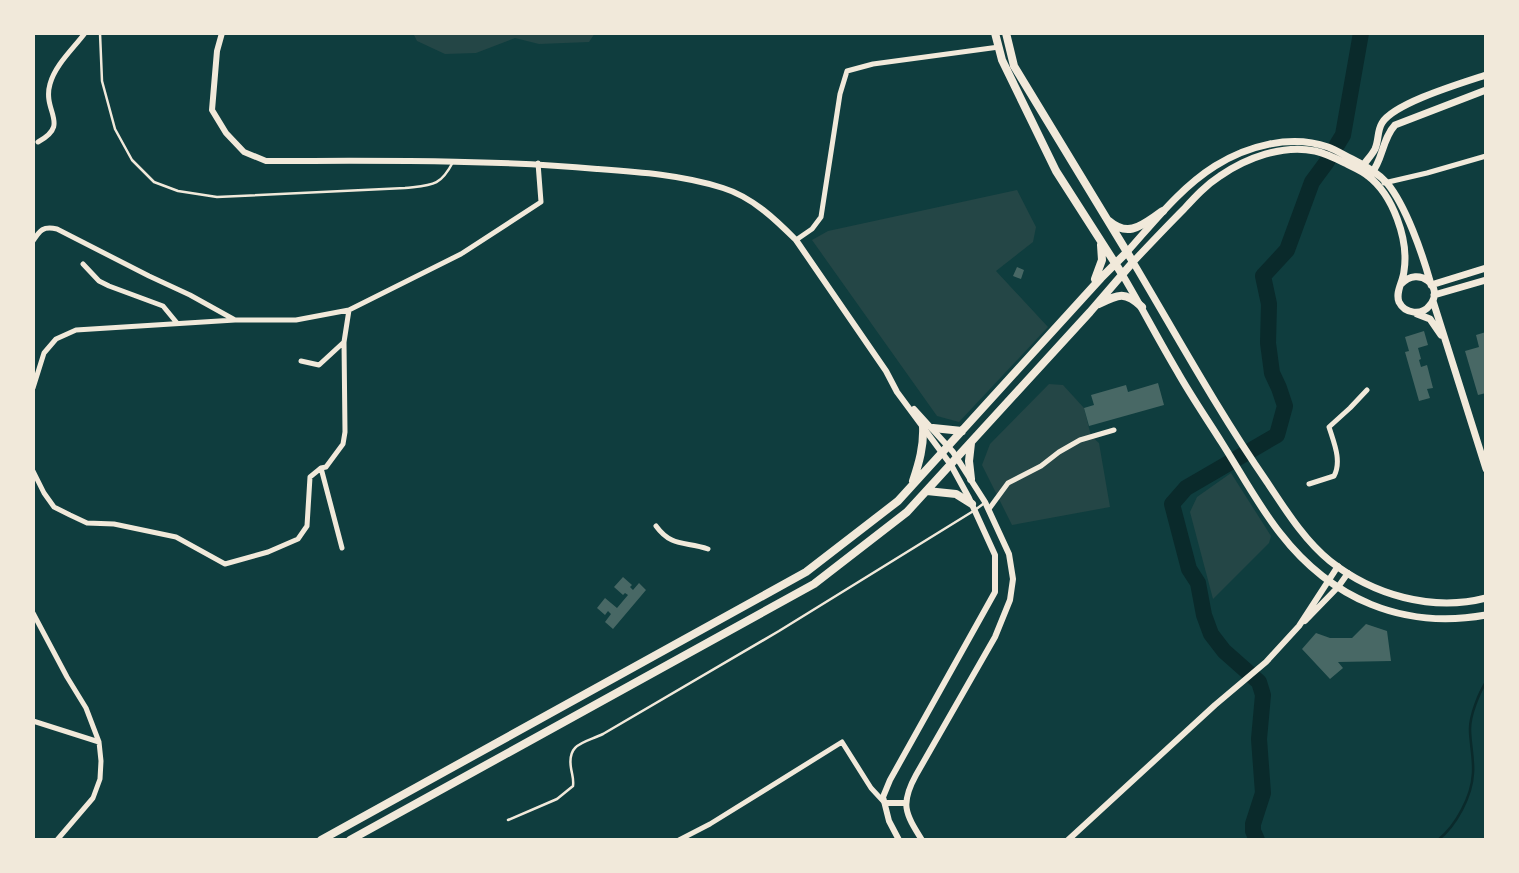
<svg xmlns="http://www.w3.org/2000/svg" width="1519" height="873" font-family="'Nunito Sans',sans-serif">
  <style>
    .green { fill: #244646 }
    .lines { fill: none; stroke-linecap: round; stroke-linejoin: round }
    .stream { stroke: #0a2a2b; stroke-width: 2.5 }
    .river { stroke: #0a2a2b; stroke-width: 16 }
    .building { fill: #486865 }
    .service { stroke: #f1e9da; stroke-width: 2.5 }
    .minor { stroke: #f1e9da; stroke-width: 5 }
    .tertiary { stroke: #f1e9da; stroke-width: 6 }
    .secondary { stroke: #f1e9da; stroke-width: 7 }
    .primary { stroke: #f1e9da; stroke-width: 8 }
  </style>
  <rect width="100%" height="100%" fill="#0f3d3e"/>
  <!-- green -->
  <path class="green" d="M413,33H595L589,42L539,44L515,38L476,53L445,54L417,41Z
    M1017,190L1036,227L1033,242L996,271L1048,327L959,422L937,416L812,240L828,231Z
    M1049,384L1063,385L1084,408L1091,436L1099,443L1110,507L1012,525L982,465L990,444Z
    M1231,473L1271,536L1269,543L1213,599L1190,512L1197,497Z"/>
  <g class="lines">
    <!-- stream -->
    <path class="stream" d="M1438,840C1456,826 1472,796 1473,773C1474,758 1470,743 1470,729C1470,715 1479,693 1486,682"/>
    <!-- river -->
    <path class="river" d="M1257,840L1253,831V824L1263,793L1259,739L1263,695L1259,682L1224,651L1211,634L1204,615L1198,583L1189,569L1172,504L1186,488L1277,435L1285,406L1279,388L1272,373L1268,343L1269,304L1263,276L1287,250L1312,182L1326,163L1343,135L1361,33"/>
  </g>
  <!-- building -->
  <path class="building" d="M1017,267L1024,270L1021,279L1013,276Z
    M1424,331L1428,345L1418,348L1421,359L1419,360L1421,367L1427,365L1433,388L1427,389L1430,398L1419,401L1405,352L1409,351L1405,337Z
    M1486,332V393L1478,395L1465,351L1479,347L1476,335Z
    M1158,383L1164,405L1089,426L1084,408L1094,405L1091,395L1126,385L1128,392Z
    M623,577L632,585L630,587L633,590L639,583L646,590L613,629L605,622L611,614L608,611L605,615L597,608L605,598L617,608L628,595L625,593L623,595L614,587Z
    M1366,624L1387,631L1391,661L1338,662L1343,668L1330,679L1302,649L1316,633L1330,638H1352Z"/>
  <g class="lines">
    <!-- service -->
    <path class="service" d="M100,33L102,81L115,129L132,160L154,182L178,191L217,197L405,188C432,185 440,187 453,162
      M508,820L557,799L573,786C574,779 572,775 571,768C567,743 584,743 603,734L779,631L975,510L983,504"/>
    <!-- minor -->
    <path class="minor" d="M38,142C71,124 42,112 50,84C55,65 73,49 85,33
      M1384,183L1427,173L1486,156
      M796,240L812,229L821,217L840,94L847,71L873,64L999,47
      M33,241C40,230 43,226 57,229L149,276L190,295L235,320
      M83,264L99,281L109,286L163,306L177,323
      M301,361L319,365L344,342
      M33,388L44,353L56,339L76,330L235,320H296L349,310L461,254L541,202L538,163
      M321,468L342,548
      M33,471L44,493L54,507L70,515L87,523L114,524L176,537L225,564L268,552L298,539L307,526L310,477L321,468L326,467L343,444L345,432L344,342L349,310
      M1309,484L1334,476C1342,461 1334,443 1329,427L1350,408L1367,390
      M989,509L1008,483L1041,466L1059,452L1080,440L1114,430
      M656,526C672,548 686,541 708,549
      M33,613L67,677L86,708L99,742L101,761L100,779L93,798L57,840
      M33,721L99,742
      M679,840L710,824L842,742L871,788L883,801"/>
    <!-- tertiary -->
    <path class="tertiary" d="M222,33L217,51L212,110L226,133L244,152L266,161C376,161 487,159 597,169C639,172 682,175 723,188C752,197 775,219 796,240L886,371L897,392L951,465L969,498L995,555V592L890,780L883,797L889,821L899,840
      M914,409L953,452L985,502L1009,554L1013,579L1010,600L995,637L916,775C900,804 905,813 922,840
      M1305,621L1338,587L1348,573
      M885,803H906
      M1068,840L1215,705L1266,662L1299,626L1338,566"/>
    <!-- secondary -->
    <path class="secondary" d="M1362,167C1366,161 1372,155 1375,149C1379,140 1377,131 1382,123C1394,103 1462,83 1486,75
      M1371,174C1383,160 1382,139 1395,125L1486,90
      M1127,252C1154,222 1180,188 1215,166C1247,146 1290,134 1328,147C1336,150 1344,155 1352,159C1364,165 1378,173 1387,183C1406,206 1422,253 1430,281
      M1122,274C1141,306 1158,339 1177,371C1191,396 1207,419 1222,443C1241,473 1258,505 1280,533C1331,599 1403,630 1486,615
      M1401,284C1419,265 1445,287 1430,305C1422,316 1405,314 1399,302C1395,292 1403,282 1404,271C1409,240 1393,195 1368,176C1361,170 1352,167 1345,163C1335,158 1325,153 1315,151C1283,144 1246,158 1220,176C1206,185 1195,197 1184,209C1167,226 1150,244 1133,262C1177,336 1218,411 1267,482C1285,509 1304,540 1330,561C1373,595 1432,612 1486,598
      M1431,285L1486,268
      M1434,295L1486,280
      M1433,301L1486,469
      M1417,314L1430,319L1441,335"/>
    <!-- primary -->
    <path class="primary" d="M995,33L1002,60L1056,171L1122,274
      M1109,221C1130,239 1144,223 1163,211
      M1095,279L1102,260L1101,245
      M1099,304C1119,294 1125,291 1142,307
      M933,428L962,431
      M971,443L969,461L971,479
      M913,481C919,463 924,446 923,426
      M927,491L956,494L972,504
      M321,840L806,572L898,501L1101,278L1127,252
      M350,840L814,584L907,512L1090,312L1133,262L1014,66L1006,33"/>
  </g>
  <!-- border -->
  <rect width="1519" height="873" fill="none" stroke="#f1e9da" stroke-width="70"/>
</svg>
